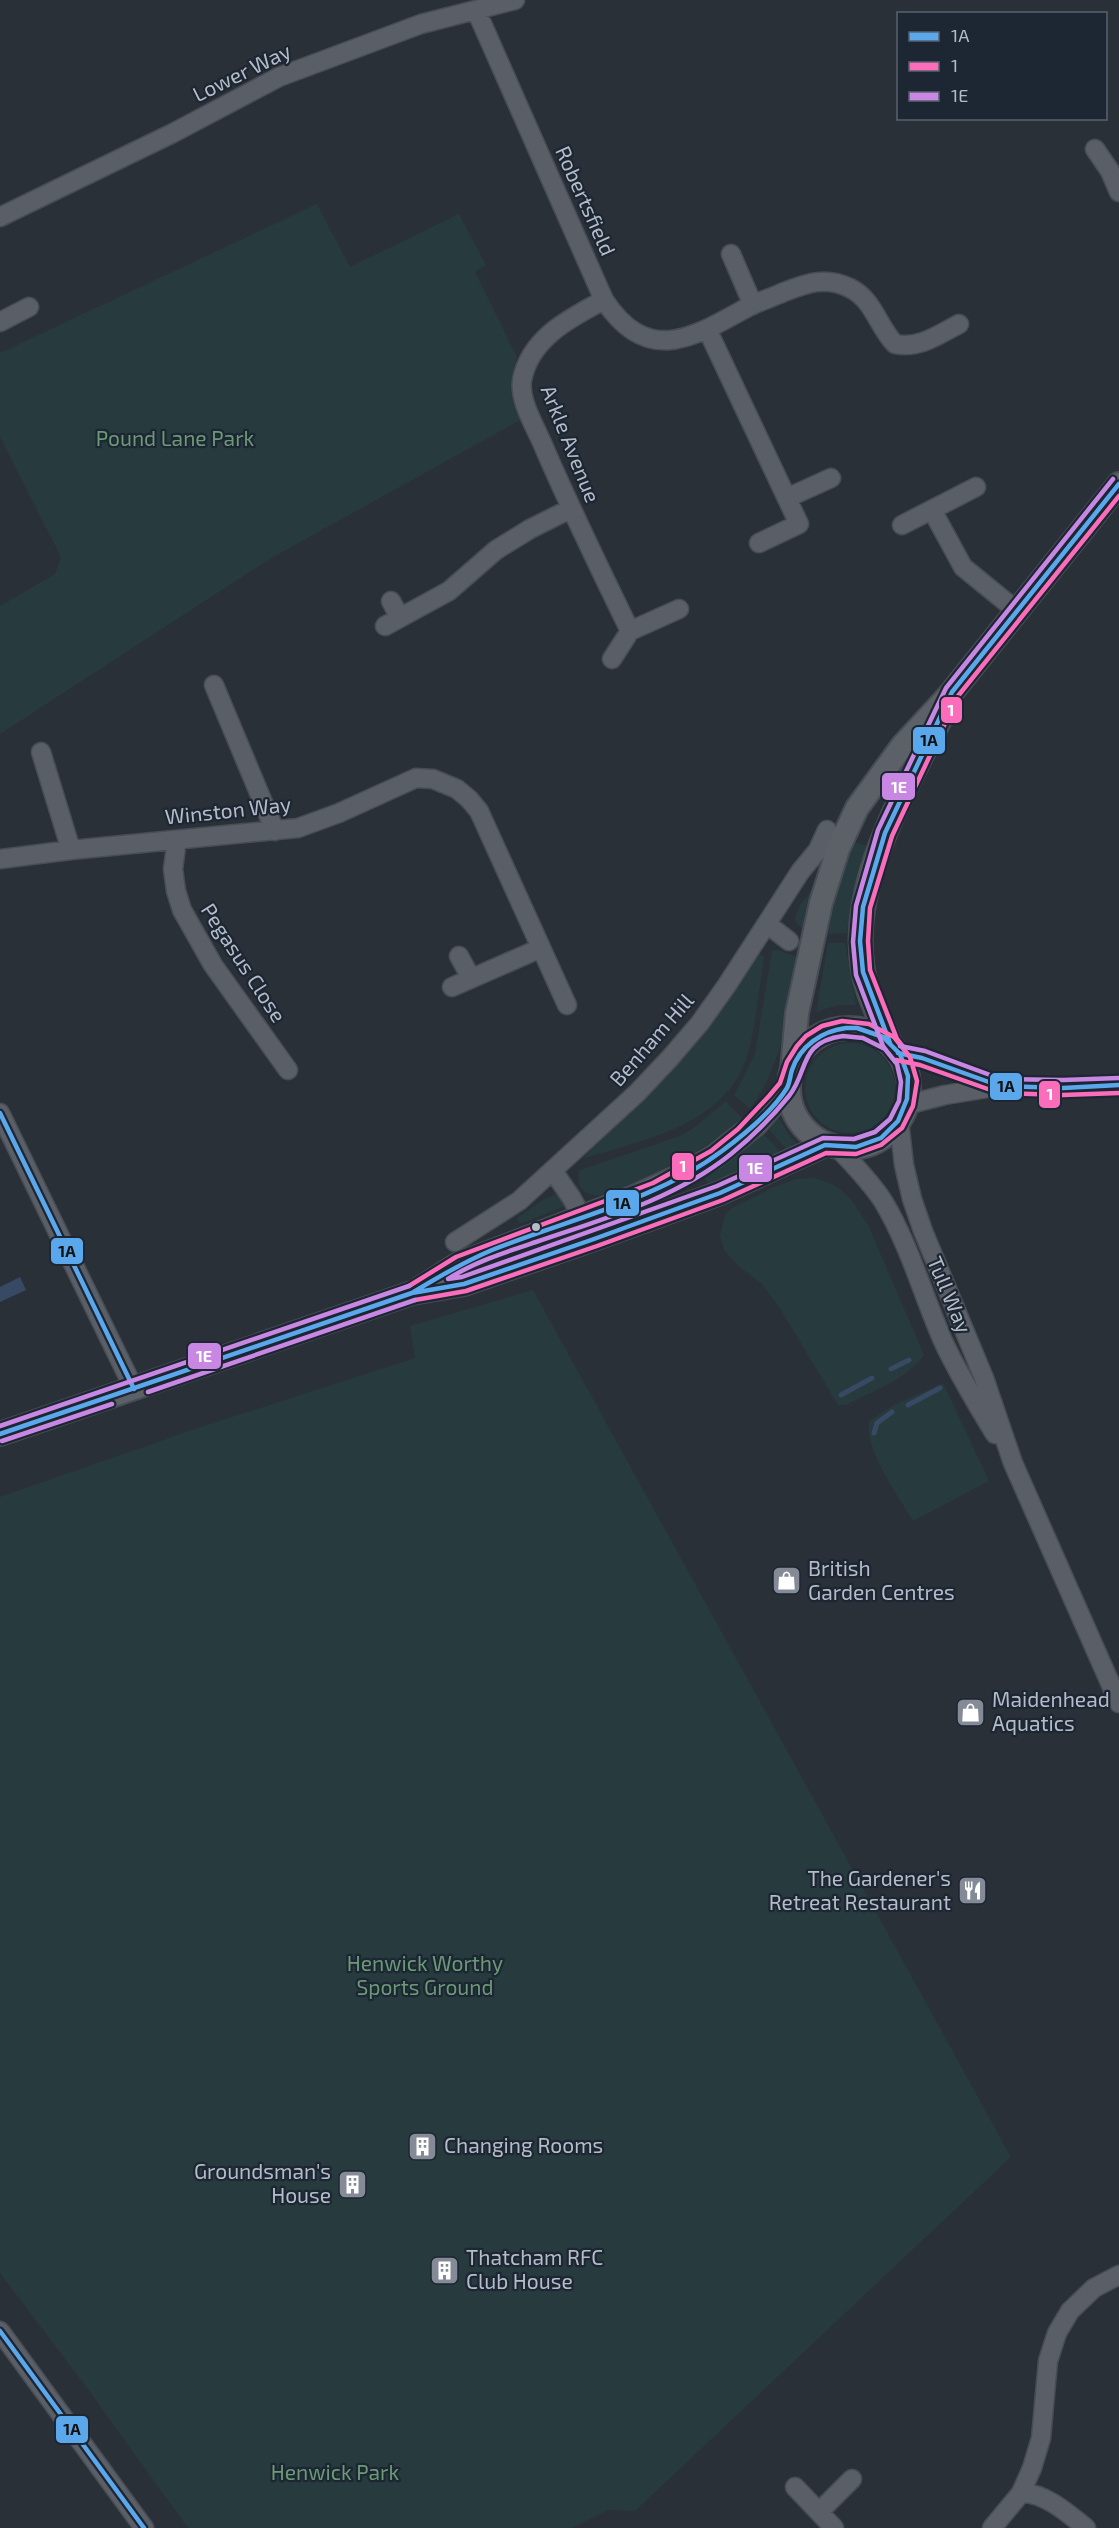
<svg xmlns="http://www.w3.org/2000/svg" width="1119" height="2528" font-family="'Exo 2',sans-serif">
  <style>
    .green { fill: #273a3e }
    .water { fill: #384963 }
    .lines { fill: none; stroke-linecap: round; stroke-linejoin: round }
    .stream { stroke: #384963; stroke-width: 5 }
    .minor-casing { stroke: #484c53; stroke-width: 21 }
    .major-casing { stroke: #484c55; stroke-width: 26 }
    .minor { stroke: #5a5e66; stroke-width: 18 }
    .major { stroke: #5c6168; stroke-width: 22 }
    .bus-1-casing { stroke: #1d2633; stroke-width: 9 }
    .bus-2-casing { stroke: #1d2633; stroke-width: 9 }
    .bus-3-casing { stroke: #1d2633; stroke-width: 9 }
    .bus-1 { stroke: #5aa8eb; stroke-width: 4.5 }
    .bus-2 { stroke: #fb6dba; stroke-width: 4.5 }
    .bus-3 { stroke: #c787e3; stroke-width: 4.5 }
    .bus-dot { fill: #b4bcc9; stroke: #1d2633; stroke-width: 2 }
    .labels { text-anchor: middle; stroke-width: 4.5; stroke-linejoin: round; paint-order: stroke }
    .street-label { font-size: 21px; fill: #b4bcc9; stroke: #1d2633 }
    .park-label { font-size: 21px; fill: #6b9a76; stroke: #1d2633 }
    .poi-label { font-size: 21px; fill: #b4bcc9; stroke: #1d2633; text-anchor: start }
    .line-badge { stroke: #1d2633; stroke-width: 2 }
    .badge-label { font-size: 16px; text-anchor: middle; font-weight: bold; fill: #fff }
    .pale-badge-label { font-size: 16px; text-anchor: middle; font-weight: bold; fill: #111 }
  </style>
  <rect width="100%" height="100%" fill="#2a3038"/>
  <!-- green -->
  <path class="green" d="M317,204L350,267L459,214L486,265L475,272L517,357L511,382L522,419L268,560L0,734V606L55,574L61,557L0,437V353Z
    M853,842L871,847C857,875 850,902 847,933L828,934L839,882Z
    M820,880L808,932L798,925L795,917L800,905Z
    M828,943H845L856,1005H838L816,1012Z
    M778,950L801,958C789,1009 782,1066 750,1109L734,1095L755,1054L772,951Z
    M759,953L764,957C759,988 757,1022 748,1053C727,1126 645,1139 582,1159L652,1088L710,1021Z
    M805 1088a45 45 0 1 1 90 0a45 45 0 1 1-90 0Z
    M726,1101L743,1119C720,1138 610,1215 584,1191C578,1185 577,1178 580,1170L680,1136L694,1128Z
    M779,1118L790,1136L800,1147L789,1153L767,1127Z
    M762,1133L774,1144L782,1156L709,1186L704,1177L730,1161Z
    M813,1178C845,1185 853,1201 869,1227L924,1355C908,1379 871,1392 846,1405H838L781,1310L762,1284L737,1265L724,1250L720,1235L725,1214L732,1208L774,1187L796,1179Z
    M558,1194L563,1200V1207L520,1224L517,1218L546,1198Z
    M533,1290L1011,2157L635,2511L608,2510L572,2528H188L87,2388L0,2273V1497L195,1429L415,1358L410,1326Z
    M943,1383L989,1481L913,1521C898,1495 865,1452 869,1421L894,1405Z"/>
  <!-- water -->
  <path class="water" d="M20,1277L26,1290L0,1302V1287Z"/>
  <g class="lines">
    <!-- stream -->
    <path class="stream" d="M891,1369L909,1360
      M841,1395L872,1378
      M908,1405L940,1388
      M874,1433L877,1423L892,1412"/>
    <defs>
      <path id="minor" d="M476,10L604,300C649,368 695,336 750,306C761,301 773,297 784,292C807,283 826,276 850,288C874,300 878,327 895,344C919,349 938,335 959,324
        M1095,149L1110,171L1119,192
        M0,217L173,133L279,77L421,24L515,0
        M731,254L753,305
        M604,300C570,318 530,338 522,380C519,401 535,426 543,445C570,508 600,569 630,631L612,659
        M0,322L29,307
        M708,331L799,524L759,543
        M787,498L831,478
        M932,510L963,567L1017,611
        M902,525L976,487
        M391,601L400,618
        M385,626L449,591L496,550L530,529L570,509
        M630,631L679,609
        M214,685L275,831
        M41,752L71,850
        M177,840L173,869L176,891L182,910L213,965L288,1070
        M0,859L71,850L298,828L339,813L416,778L433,779L457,789L469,799L479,811L567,1005
        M767,924L789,941
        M459,956L471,978
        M452,987L541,948
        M898,1053L922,1058L998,1085
        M906,1105L945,1095L1000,1086L1063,1088L1119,1085
        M0,1113L134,1389
        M899,1121L904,1165L912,1199L923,1231L984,1378L1013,1463L1119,1703
        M838,1148C854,1165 870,1181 883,1201C909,1244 923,1295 943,1341C958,1373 976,1403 995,1434
        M553,1171L571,1197L594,1239
        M455,1242L519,1201L637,1093L670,1058L700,1023L727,985L800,872L818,850L827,830
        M0,2331L144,2528
        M795,2487L834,2528
        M1021,2493C1044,2492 1069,2514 1086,2528
        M819,2512L852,2479
        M992,2528L1021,2493L1032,2468L1041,2438L1048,2361L1057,2333L1070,2311L1094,2288L1119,2275"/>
      <path id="major" d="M789 1088a60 60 0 1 1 120 0a60 60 0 1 1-120 0Z
        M890,1043C881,1020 867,995 863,970C848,882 906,790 943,713
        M792,1070L797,1013L821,903L838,849L857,808L903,745L952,692L1119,484
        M421,1288L457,1265L632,1198L684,1174L714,1157L756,1124L789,1086
        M0,1434L412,1293L464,1284L594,1239L720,1193L825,1145"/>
    </defs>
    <!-- minor casing -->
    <use href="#minor" class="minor-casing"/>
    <!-- major casing -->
    <use href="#major" class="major-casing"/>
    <!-- minor -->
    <use href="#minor" class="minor"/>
    <!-- major -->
    <use href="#major" class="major"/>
    <defs>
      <path id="bus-1" d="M846,1028H857L883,1037L900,1054L908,1076L907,1099L898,1121L881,1138L856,1147L825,1145L720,1193L594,1239L464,1284L412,1293C438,1277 464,1262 492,1250C569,1219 655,1201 722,1151C745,1134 772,1112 787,1088C790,1082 790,1076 792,1070C800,1046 822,1031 846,1028Z
        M890,1043L863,972L860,941L863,907L885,833L952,692L1119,484
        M898,1053L922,1058L1000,1086L1063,1088L1119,1085
        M0,1113L134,1389
        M0,1434L412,1293
        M0,2331L144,2528"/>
      <path id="bus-2" d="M904,1048L897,1039L870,970L868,941L870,908L892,836L958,696L1119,496
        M896,1060L920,1065L999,1093L1063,1095L1119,1093
        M409,1286L456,1257L653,1183L711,1151L738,1129L769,1096L780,1083L787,1062L797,1046L806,1036L822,1026L842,1021L869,1024L894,1037L910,1057L917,1081L913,1106L902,1128L881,1145L856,1154L826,1153L723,1200L597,1246L466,1291L415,1300"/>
      <path id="bus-3" d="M843,1036L863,1038L885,1049L897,1064L901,1082L899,1101L890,1119L875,1132L854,1139L823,1138L717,1186L462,1277L448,1279C474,1262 506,1252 536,1242C603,1219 675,1199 731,1154C752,1137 772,1117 789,1096C809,1071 798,1042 843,1036Z
        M900,1046L925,1051L1001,1079L1063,1080L1119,1078
        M892,1058L883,1046L856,975L853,942L856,906L878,830L946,688L1113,479
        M148,1392L415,1300
        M0,1426L409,1286
        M2,1441L112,1404"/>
    </defs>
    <!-- bus-1 casing -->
    <use href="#bus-1" class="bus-1-casing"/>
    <!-- bus-2 casing -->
    <use href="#bus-2" class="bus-2-casing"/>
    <!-- bus-3 casing -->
    <use href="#bus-3" class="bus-3-casing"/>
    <!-- bus-1 -->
    <use href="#bus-1" class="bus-1"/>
    <!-- bus-2 -->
    <use href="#bus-2" class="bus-2"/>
    <!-- bus-3 -->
    <use href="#bus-3" class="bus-3"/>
  </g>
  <!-- icons -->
  <defs>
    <symbol id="shop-square" viewBox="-11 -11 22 22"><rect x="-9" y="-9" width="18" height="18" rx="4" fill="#848b96" stroke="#1d2633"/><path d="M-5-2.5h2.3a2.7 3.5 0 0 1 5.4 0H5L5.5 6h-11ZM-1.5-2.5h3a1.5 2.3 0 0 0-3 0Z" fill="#fff"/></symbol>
    <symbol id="restaurant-square" viewBox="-11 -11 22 22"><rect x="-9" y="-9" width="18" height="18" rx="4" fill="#848b96" stroke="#1d2633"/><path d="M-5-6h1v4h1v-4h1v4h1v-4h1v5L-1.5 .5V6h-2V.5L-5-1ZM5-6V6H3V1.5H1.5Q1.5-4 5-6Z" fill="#fff"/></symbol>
    <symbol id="building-square" viewBox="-11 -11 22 22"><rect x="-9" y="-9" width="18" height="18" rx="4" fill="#848b96" stroke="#1d2633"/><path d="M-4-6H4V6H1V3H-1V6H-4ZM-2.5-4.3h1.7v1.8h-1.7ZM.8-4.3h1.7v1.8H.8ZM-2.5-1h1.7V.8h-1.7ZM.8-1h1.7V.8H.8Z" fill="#fff"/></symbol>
  </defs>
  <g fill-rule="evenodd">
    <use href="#shop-square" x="770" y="1564" width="33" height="33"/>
    <use href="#shop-square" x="954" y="1696" width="33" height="33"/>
    <use href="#restaurant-square" x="956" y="1874" width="33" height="33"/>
    <use href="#building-square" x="406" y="2130" width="33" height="33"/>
    <use href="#building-square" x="336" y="2168" width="33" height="33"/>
    <use href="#building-square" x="428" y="2254" width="33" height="33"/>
  </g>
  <!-- markers -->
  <circle class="bus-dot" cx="536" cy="1227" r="5"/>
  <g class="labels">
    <!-- street labels -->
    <g class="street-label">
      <text transform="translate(242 73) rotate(-26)" y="7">Lower Way</text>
      <text transform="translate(585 201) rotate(66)" y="7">Robertsfield</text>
      <text transform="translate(570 444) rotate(68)" y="7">Arkle Avenue</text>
      <text transform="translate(228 811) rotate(-6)" y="7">Winston Way</text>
      <text transform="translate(243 963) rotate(57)" y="7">Pegasus Close</text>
      <text transform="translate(652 1040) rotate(-49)" y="7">Benham Hill</text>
      <text transform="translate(949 1295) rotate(67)" y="7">Tull Way</text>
    </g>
    <!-- park labels -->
    <g class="park-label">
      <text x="175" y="446">Pound Lane Park</text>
      <text x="425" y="1971">Henwick Worthy<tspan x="425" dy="24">Sports Ground</tspan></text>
      <text x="335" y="2480">Henwick Park</text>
    </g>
    <!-- poi labels -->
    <g class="poi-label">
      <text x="808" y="1576">British<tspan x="808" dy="24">Garden Centres</tspan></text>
      <text x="992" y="1707">Maidenhead<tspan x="992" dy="24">Aquatics</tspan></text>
      <text x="951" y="1886" text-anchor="end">The Gardener's<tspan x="951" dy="24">Retreat Restaurant</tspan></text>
      <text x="444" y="2153">Changing Rooms</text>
      <text x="331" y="2179" text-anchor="end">Groundsman's<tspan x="331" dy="24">House</tspan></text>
      <text x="466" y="2265">Thatcham RFC<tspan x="466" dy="24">Club House</tspan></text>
    </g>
  </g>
  <g class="line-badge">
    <rect x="940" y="696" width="23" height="28" rx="6" fill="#fb6dba"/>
    <rect x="912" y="726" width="34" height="29" rx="6" fill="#5aa8eb"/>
    <rect x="881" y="772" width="35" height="29" rx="6" fill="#c787e3"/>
    <rect x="989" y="1072" width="34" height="29" rx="6" fill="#5aa8eb"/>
    <rect x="1038" y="1080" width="23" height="29" rx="6" fill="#fb6dba"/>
    <rect x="671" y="1152" width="24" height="29" rx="6" fill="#fb6dba"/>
    <rect x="738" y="1154" width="35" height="29" rx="6" fill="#c787e3"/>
    <rect x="605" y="1189" width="35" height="28" rx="6" fill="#5aa8eb"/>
    <rect x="50" y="1237" width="34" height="28" rx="6" fill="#5aa8eb"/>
    <rect x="187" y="1342" width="35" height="28" rx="6" fill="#c787e3"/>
    <rect x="55" y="2415" width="34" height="29" rx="6" fill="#5aa8eb"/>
  </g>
  <g class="badge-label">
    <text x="951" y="716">1</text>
    <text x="899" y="793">1E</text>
    <text x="1050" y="1100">1</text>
    <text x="683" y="1172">1</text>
    <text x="755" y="1174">1E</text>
    <text x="204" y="1362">1E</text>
  </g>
  <g class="pale-badge-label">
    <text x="929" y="746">1A</text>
    <text x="1006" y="1092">1A</text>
    <text x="622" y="1209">1A</text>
    <text x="67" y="1257">1A</text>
    <text x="72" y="2435">1A</text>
  </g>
  <!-- legend -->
  <rect x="897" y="12" width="210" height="108" fill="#1d2633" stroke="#59626f" stroke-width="1.5"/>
  <rect x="909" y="32" width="30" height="9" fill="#5aa8eb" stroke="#59626f" stroke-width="1.5"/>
  <text x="951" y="42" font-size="18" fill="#b4bcc9">1A</text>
  <rect x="909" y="62" width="30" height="9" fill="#fb6dba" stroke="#59626f" stroke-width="1.5"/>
  <text x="951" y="72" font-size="18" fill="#b4bcc9">1</text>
  <rect x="909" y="92" width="30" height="9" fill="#c787e3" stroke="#59626f" stroke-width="1.5"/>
  <text x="951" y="102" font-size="18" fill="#b4bcc9">1E</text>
</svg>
